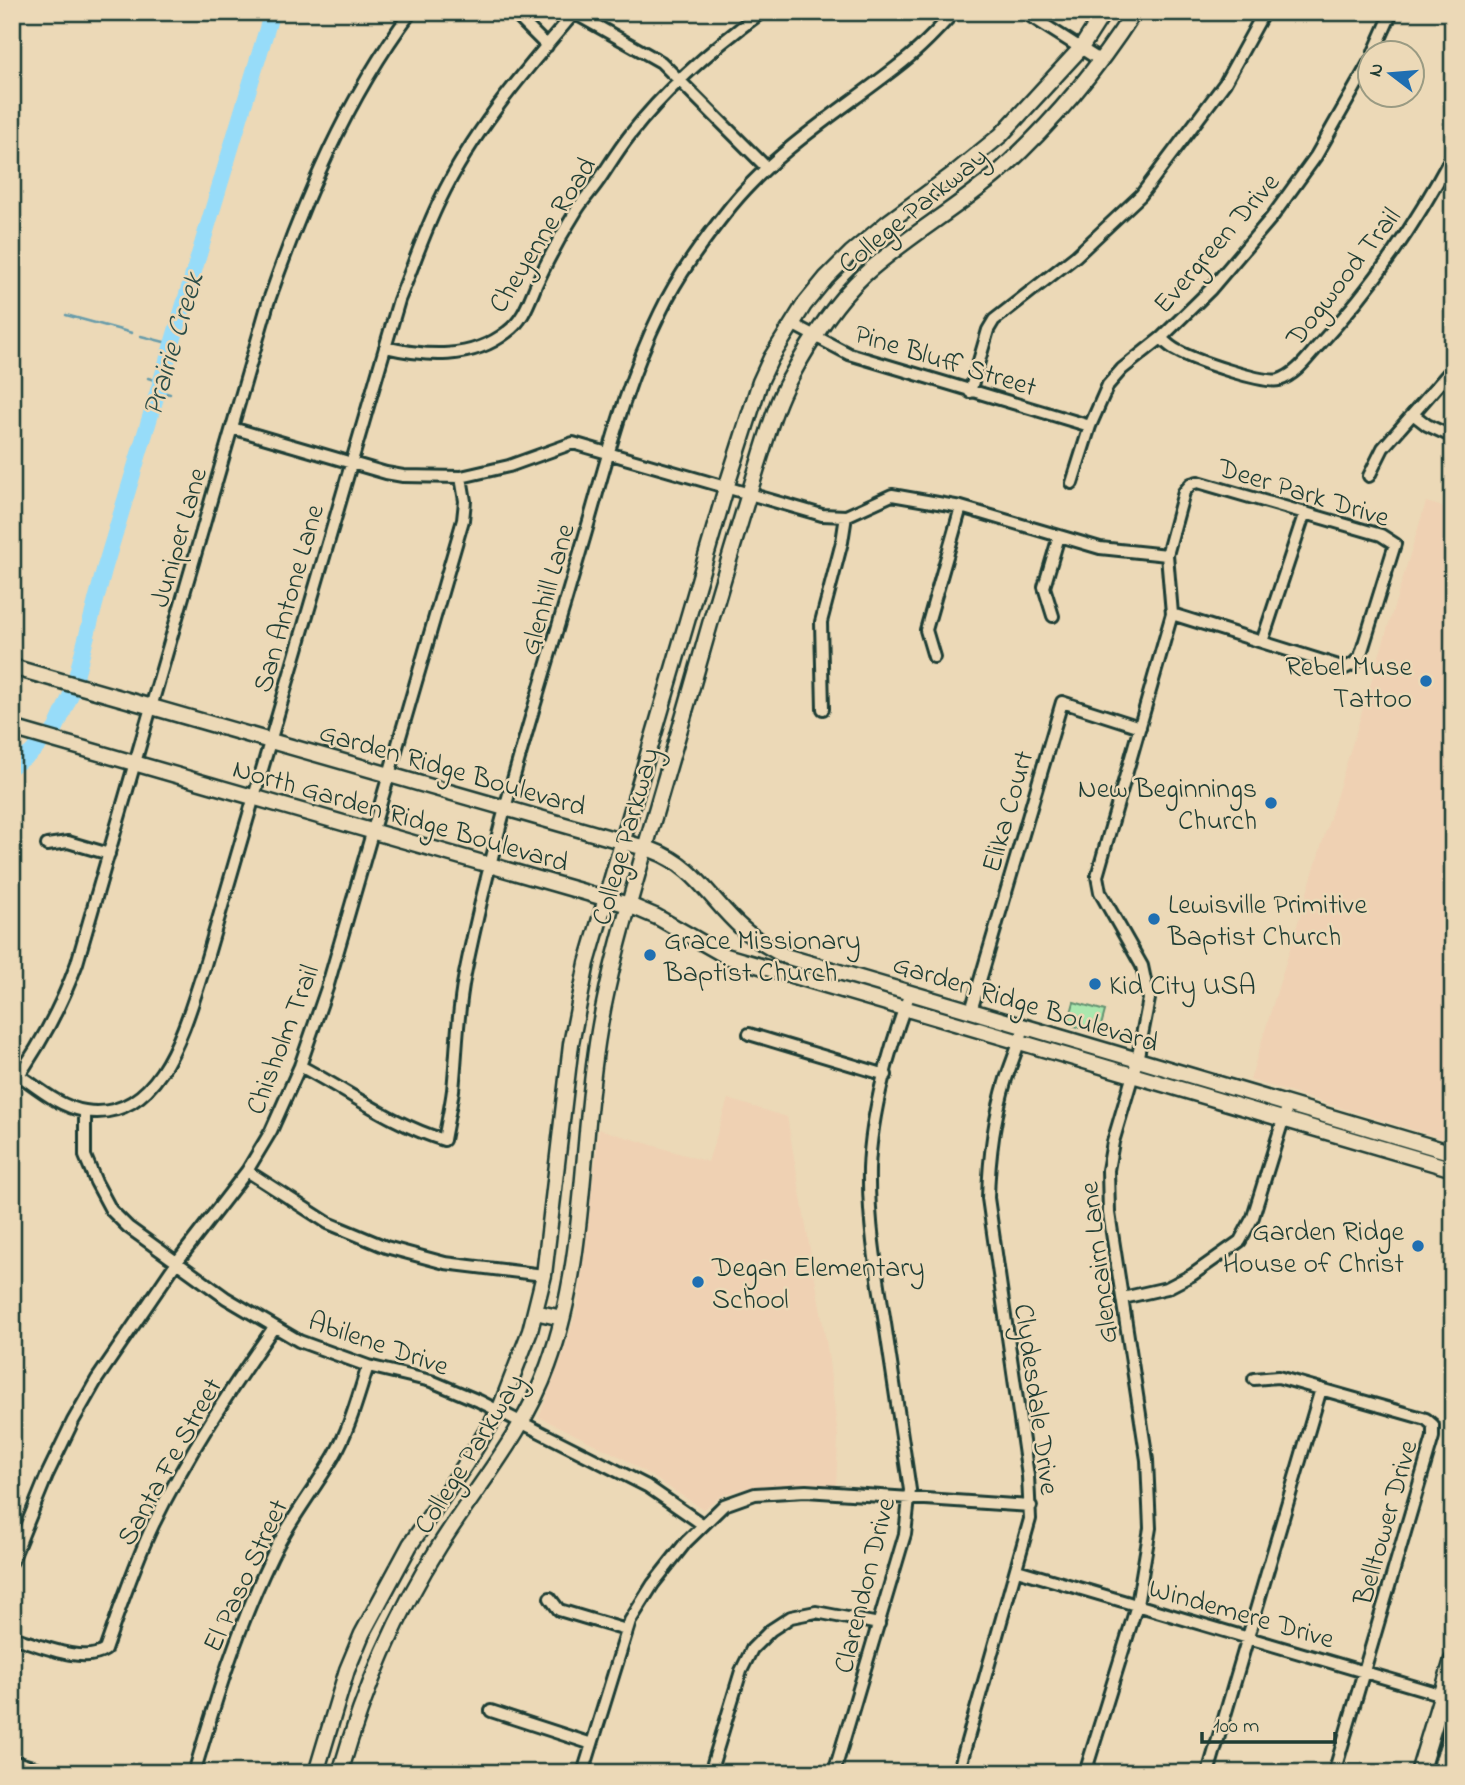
<svg xmlns="http://www.w3.org/2000/svg" width="1465" height="1785" font-family="'Indie Flower',sans-serif">
  <style>
    .built { fill: #efd1b3 }
    .green { fill: #aae7ae; stroke: #649271; stroke-width: 2 }
    .lines { fill: none; stroke-linecap: round; stroke-linejoin: round }
    .stream { stroke: #679caa; stroke-width: 2.5 }
    .river { stroke: #97dcf9; stroke-width: 16 }
    .street-casing { stroke: #1f3d34; stroke-width: 16 }
    .secondary-casing { stroke: #1f3d34; stroke-width: 19 }
    .primary-casing { stroke: #1f3d34; stroke-width: 21 }
    .street { stroke: #ecd9b7; stroke-width: 10 }
    .secondary { stroke: #ecd9b7; stroke-width: 14 }
    .primary { stroke: #ecd9b7; stroke-width: 16 }
    .poi-dot { fill: #1f6fb2; stroke: #ecd9b7; stroke-width: 2.5 }
    .labels { text-anchor: middle; stroke-width: 5; stroke-linejoin: round; paint-order: stroke }
    .street-label { font-size: 28px; fill: #1f3d34; stroke: #ecd9b7 }
    .poi-label { font-size: 28px; fill: #1f3d34; stroke: #ecd9b7; text-anchor: start }
    .water-label { font-size: 30px; font-style: italic; fill: #2b4d48; stroke: #ecd9b7 }
  </style>
  <rect width="100%" height="100%" fill="#ecd9b7"/>
  <filter id="ink" filterUnits="userSpaceOnUse"><feTurbulence type="fractalNoise" baseFrequency=".0143" numOctaves="2"/><feDisplacementMap in="SourceGraphic" scale="14" xChannelSelector="R" yChannelSelector="G"/><feConvolveMatrix kernelMatrix="1 2 1 2 8 2 1 2 1" color-interpolation-filters="sRGB"/></filter>
  <g filter="url(#ink)">
    <!-- built -->
    <path class="built" d="M1426,502L1453,510V1142L1250,1080Z
      M728,1099L787,1117L828,1353L838,1437L836,1488H744L721,1496L703,1509L621,1457L539,1417L567,1342L578,1304L599,1129L708,1162Z"/>
    <!-- green -->
    <path class="green" d="M1074,1002L1105,1011L1099,1033L1068,1024Z"/>
    <g class="lines">
      <!-- stream -->
      <path class="stream" d="M66,315L132,333
        M141,336L172,344
        M148,378L161,382
        M158,391L170,394"/>
      <!-- river -->
      <path class="river" d="M76,677L104,570L272,12
        M53,732L56,728L72,692
        M12,766L30,754L40,744"/>
      <defs>
        <path id="street" d="M513,12L547,46
          M1024,12L1101,61
          M574,13L661,62L767,168
          M1374,52L1392,12
          M792,324L849,354L1090,426
          M1161,338C1166,343 1171,348 1178,351C1194,360 1263,384 1279,380C1296,375 1308,357 1319,345C1375,284 1414,227 1453,154
          M385,347C427,357 471,360 507,332C524,320 529,301 537,283C548,259 561,235 575,213C581,202 590,193 597,183C608,167 618,150 630,135C667,87 714,47 762,12
          M970,392L988,330L994,320L1076,256L1141,195L1225,83L1264,12
          M1414,415L1427,425L1453,437
          M232,428L386,473L403,476L461,477L509,466L573,443L822,515L846,516L892,495L961,507L1100,548L1167,555
          M1369,476L1383,448L1453,368
          M1072,483L1090,426L1108,385L1122,369L1161,338L1210,290L1272,217L1316,156L1370,61
          M1053,616L1044,587L1059,536
          M1262,642L1305,512
          M934,657L926,630L961,507
          M823,709L821,622L842,542L846,516
          M47,845L68,842L109,854
          M971,1011L1062,702L1140,727
          M749,1034L886,1075
          M300,1066C348,1091 391,1124 444,1140C447,1123 451,1106 453,1090C457,1051 457,1013 465,974C494,831 539,692 580,552C604,472 623,388 660,313C678,275 704,240 731,206C779,147 844,109 903,62C922,47 938,30 954,12
          M19,1075C39,1089 60,1107 85,1111C162,1123 186,1022 204,968L399,300C413,267 424,232 440,200C474,129 525,71 575,12
          M12,1085C40,1046 61,1007 77,963L268,303C303,202 346,99 411,12
          M85,1111V1156L96,1182L111,1210L128,1227L226,1298L299,1341L368,1366L431,1381L479,1401L647,1486L702,1524
          M247,1171L328,1223L386,1247L445,1263L544,1275
          M1123,1298L1167,1288L1192,1275L1240,1241L1253,1217L1288,1104
          M1254,1379L1278,1377L1426,1419L1433,1425
          M12,1561L47,1475L73,1421L97,1379L176,1263L247,1171L271,1131L300,1066L327,988L463,520L465,501L461,477
          M1017,1570L1453,1698
          M550,1598L559,1610L626,1630
          M12,1637C37,1644 83,1665 105,1650C120,1608 134,1565 153,1525C187,1455 230,1390 274,1327
          M491,1711L592,1744
          M12,1761L52,1773
          M194,1773C216,1699 238,1626 272,1556C289,1521 314,1490 334,1456C350,1428 358,1396 368,1366
          M583,1773L630,1621L653,1584L686,1542L724,1505L755,1494L806,1491L1031,1506
          M710,1773L741,1671L752,1649L771,1630L791,1617L816,1612L879,1624
          M834,1773L905,1534L910,1490C901,1432 893,1374 884,1317C876,1268 868,1218 869,1169C871,1113 890,1045 910,993
          M958,1773L1030,1519L1028,1476L988,1198C989,1158 994,1118 1006,1079C1012,1061 1019,1045 1024,1027
          M1085,1773L1137,1605L1150,1528L1147,1460L1109,1213L1108,1170L1113,1142L1137,1061L1149,999L1142,966L1100,892L1097,876L1172,614L1167,555L1184,492L1191,484L1198,482L1381,535L1395,544L1360,657L1353,664L1345,668L1172,614
          M1208,1773L1321,1389
          M1334,1773L1433,1437V1425"/>
        <path id="secondary" d="M12,667L652,850C696,866 710,900 743,929C755,940 771,948 785,956L1453,1153
          M12,728L629,905L657,917L726,956L1453,1169
          M535,1312L562,1318
          M316,1773L347,1670L362,1634L410,1545L465,1465L499,1411L530,1331L544,1275L571,1044L587,963L726,488L760,382L771,358L804,305L826,278L851,253L887,223L952,175L1001,135L1081,48L1104,12
          M340,1773C363,1693 395,1616 440,1545C477,1486 524,1433 548,1366C587,1259 580,1142 599,1031C610,966 630,901 648,838C670,764 691,691 712,617C728,563 744,509 761,455C769,430 776,403 789,380C809,343 833,304 864,275C906,237 956,209 999,172C1051,125 1096,71 1134,12"/>
        <path id="primary" d="M1419,1773L1453,1660
          M1440,1773L1453,1733"/>
      </defs>
      <!-- street casing -->
      <use href="#street" class="street-casing"/>
      <!-- secondary casing -->
      <use href="#secondary" class="secondary-casing"/>
      <!-- primary casing -->
      <use href="#primary" class="primary-casing"/>
      <!-- street -->
      <use href="#street" class="street"/>
      <!-- secondary -->
      <use href="#secondary" class="secondary"/>
      <!-- primary -->
      <use href="#primary" class="primary"/>
    </g>
  </g>
  <!-- markers -->
  <g class="poi-dot">
    <circle cx="1426" cy="681" r="7"/>
    <circle cx="1271" cy="803" r="7"/>
    <circle cx="1154" cy="919" r="7"/>
    <circle cx="650" cy="955" r="7"/>
    <circle cx="1095" cy="984" r="7"/>
    <circle cx="1418" cy="1246" r="7"/>
    <circle cx="698" cy="1282" r="7"/>
  </g>
  <g class="labels">
    <!-- street labels -->
    <g class="street-label">
      <text transform="translate(912 209) rotate(-39)" y="10">College Parkway</text>
      <text transform="translate(541 234) rotate(-58)" y="10">Cheyenne Road</text>
      <text transform="translate(1215 242) rotate(-49)" y="10">Evergreen Drive</text>
      <text transform="translate(1342 276) rotate(-52)" y="10">Dogwood Trail</text>
      <text transform="translate(946 359) rotate(17)" y="10">Pine Bluff Street</text>
      <text transform="translate(1304 491) rotate(17)" y="10">Deer Park Drive</text>
      <text transform="translate(177 537) rotate(-74)" y="10">Juniper Lane</text>
      <text transform="translate(546 589) rotate(-74)" y="10">Glenhill Lane</text>
      <text transform="translate(287 598) rotate(-74)" y="10">San Antone Lane</text>
      <text transform="translate(453 768) rotate(16)" y="10">Garden Ridge Boulevard</text>
      <text transform="translate(1006 811) rotate(-74)" y="10">Elika Court</text>
      <text transform="translate(401 814) rotate(16)" y="10">North Garden Ridge Boulevard</text>
      <text transform="translate(624 836) rotate(-74)" y="10">College Parkway</text>
      <text transform="translate(1026 1002) rotate(17)" y="10">Garden Ridge Boulevard</text>
      <text transform="translate(281 1039) rotate(-69)" y="10">Chisholm Trail</text>
      <text transform="translate(1097 1263) rotate(-97)" y="10">Glencairn Lane</text>
      <text transform="translate(379 1342) rotate(19)" y="10">Abilene Drive</text>
      <text transform="translate(1038 1399) rotate(82)" y="10">Clydesdale Drive</text>
      <text transform="translate(468 1453) rotate(-58)" y="10">College Parkway</text>
      <text transform="translate(168 1461) rotate(-61)" y="10">Santa Fe Street</text>
      <text transform="translate(1384 1522) rotate(-74)" y="10">Belltower Drive</text>
      <text transform="translate(244 1575) rotate(-65)" y="10">El Paso Street</text>
      <text transform="translate(863 1585) rotate(-76)" y="10">Clarendon Drive</text>
      <text transform="translate(1242 1612) rotate(16)" y="10">Windemere Drive</text>
    </g>
    <!-- poi labels -->
    <g class="poi-label">
      <text x="1412" y="675" text-anchor="end">Rebel Muse<tspan x="1412" dy="32">Tattoo</tspan></text>
      <text x="1257" y="797" text-anchor="end">New Beginnings<tspan x="1257" dy="32">Church</tspan></text>
      <text x="1168" y="913">Lewisville Primitive<tspan x="1168" dy="32">Baptist Church</tspan></text>
      <text x="664" y="949">Grace Missionary<tspan x="664" dy="32">Baptist Church</tspan></text>
      <text x="1109" y="994">Kid City USA</text>
      <text x="1404" y="1240" text-anchor="end">Garden Ridge<tspan x="1404" dy="32">House of Christ</tspan></text>
      <text x="712" y="1276">Degan Elementary<tspan x="712" dy="32">School</tspan></text>
    </g>
    <!-- water labels -->
    <g class="water-label">
      <text transform="translate(172 344) rotate(-73)" y="10">Prairie Creek</text>
    </g>
  </g>
  <!-- margin -->
  <rect width="1465" height="1785" fill="none" stroke="#ecd9b7" stroke-width="42"/>
  <rect x="21" y="21" width="1423" height="1743" fill="none" stroke="#1f3d34" stroke-width="2.5" filter="url(#ink)"/>
  <!-- north arrow -->
  <g transform="translate(1391 74) rotate(286)"><circle r="33" fill="#ecd9b7" stroke="#9a9b83" stroke-width="2"/>
  <path d="M0-5L12 26L0 18L-12 26Z" fill="#1f6fb2"/>
  <text y="-10" font-size="19" font-weight="bold" text-anchor="middle" fill="#1f3d34">N</text>
  </g>
  <!-- scale -->
  <path d="M1202 1732v10h133v-10" fill="none" stroke="#1f3d34" stroke-width="3.5"/>
  <text x="1213" y="1732" font-size="21" fill="#1f3d34" stroke="#ecd9b7" stroke-width="5" paint-order="stroke">100 m</text>
</svg>
